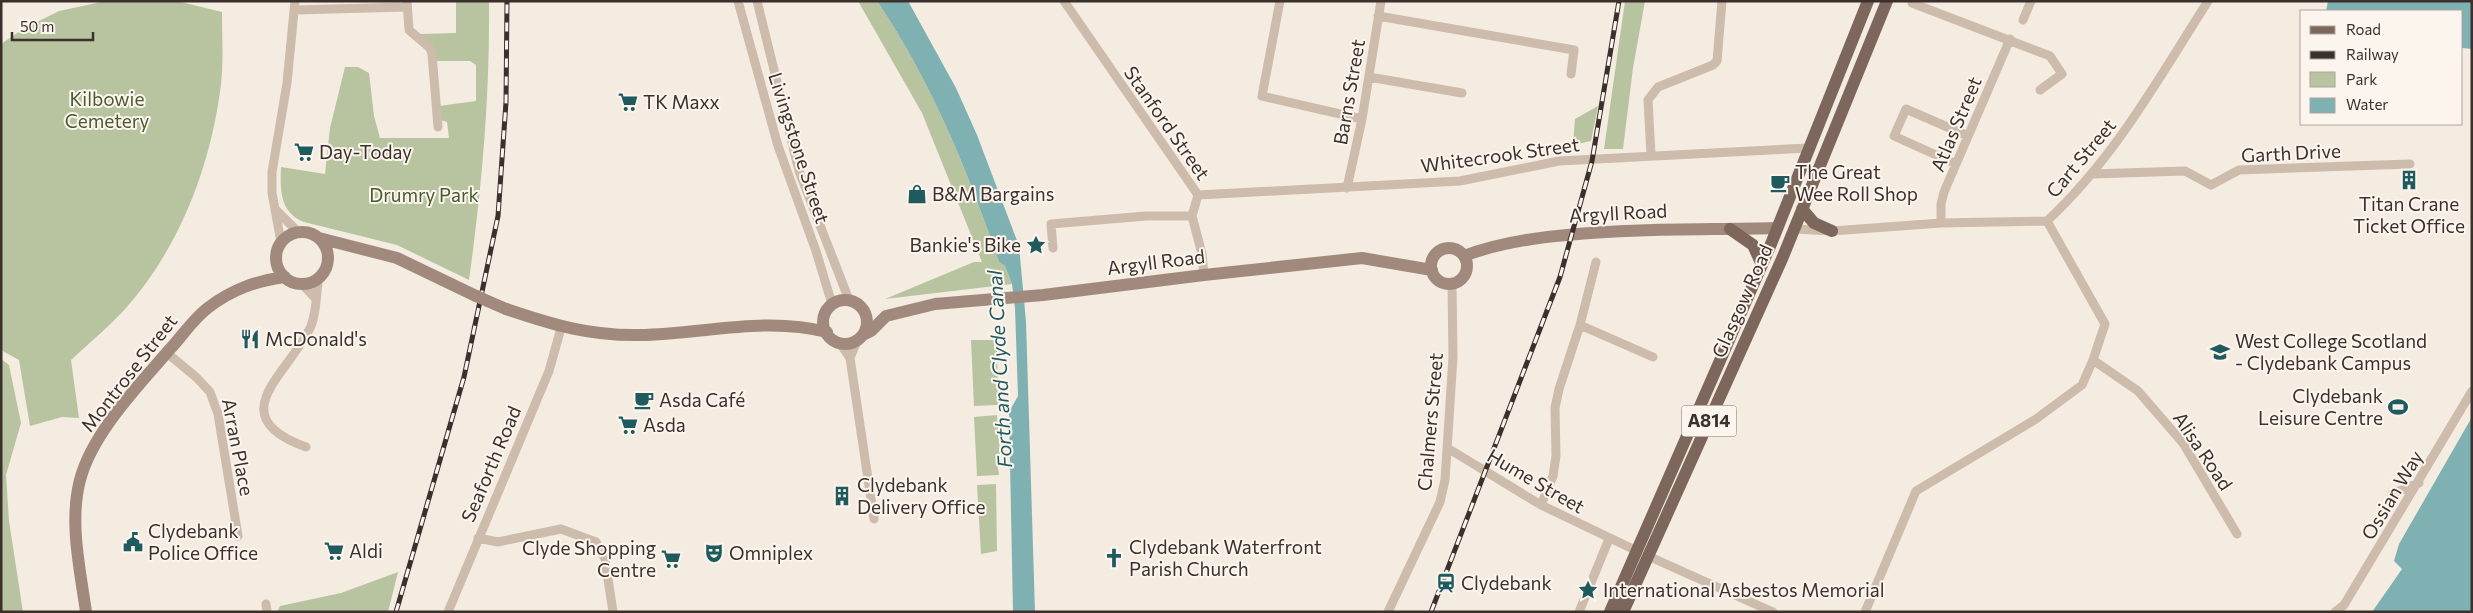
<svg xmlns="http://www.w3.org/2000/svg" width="2473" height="613" font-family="Commissioner,sans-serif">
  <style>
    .green { fill: #b8c4a0 }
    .water { fill: #7fb0b2 }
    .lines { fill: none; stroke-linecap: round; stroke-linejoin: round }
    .street { stroke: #cdbbac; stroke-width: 9 }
    .secondary { stroke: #a18a7d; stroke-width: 12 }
    .primary { stroke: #7d675c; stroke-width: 12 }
    .rail-casing { stroke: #3b302b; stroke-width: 5 }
    .rail { stroke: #fbf5ee; stroke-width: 3; stroke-dasharray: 9; stroke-linecap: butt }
    .secondary-bridge { stroke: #a18a7d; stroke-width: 12 }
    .labels { text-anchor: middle; stroke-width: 4; stroke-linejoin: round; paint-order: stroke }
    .shield { fill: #fbf5ee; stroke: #756b66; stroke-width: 1 }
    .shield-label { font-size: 18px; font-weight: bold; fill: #3b302b }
    .street-label { font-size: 19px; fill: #3b302b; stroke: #fbf5ee }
    .park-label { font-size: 19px; fill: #4a5a2e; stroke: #fbf5ee }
    .poi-label { font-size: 19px; fill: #3b302b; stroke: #fbf5ee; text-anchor: start }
    .water-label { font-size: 20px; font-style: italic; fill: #1f5a5e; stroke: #fbf5ee }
  </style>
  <rect width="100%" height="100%" fill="#f4ebe1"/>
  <!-- green -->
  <path class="green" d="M106,1H177L222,12C222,38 224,66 220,92C209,170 179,248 126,308C109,327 89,343 71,360L79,418L62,417L30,426L19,360L1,350V44L23,29L59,11Z
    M456,1H489C490,95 482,187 469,280L397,245L304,222C280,212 280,191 281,167L325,174L330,128L345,67H358L369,73L374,116L380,138H449L447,122L440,120L439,106L476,101V65L470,61H437L419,34L456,33Z
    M858,1H877C931,81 968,171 999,262L1005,266L1012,284L885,299L974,262H982L922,113Z
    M1625,1H1645L1633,68L1623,149H1604Z
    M1598,106L1591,141L1573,145L1575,119Z
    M971,340H993L997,344L998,405L974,406Z
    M1,359L9,365L21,423L6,475L9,521L23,612H1Z
    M997,415L1000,454H996L999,475L977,476L974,417Z
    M996,484L997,551L981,554L977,485Z
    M398,572L388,612H277L280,606L341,593Z"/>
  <!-- water -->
  <path class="water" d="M877,1H908L956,88L977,135L1019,246L1026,322L1035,612H1013L1009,412L1018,396L1015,308L1012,284L1005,266L999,262C968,171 931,81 877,1Z
    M2328,1H2472V49L2462,48V11H2326Z
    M2472,417V612H2372L2402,569L2394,561L2399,544Z"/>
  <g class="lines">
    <!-- street -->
    <path class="street" d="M407,1L409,30L430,48L432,54L438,127
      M738,1L778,146L816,251L832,304
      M757,1L799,171L849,300
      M1064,1L1198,195L1192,216L1202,254L1204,275
      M1280,1L1262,96L1362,119
      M1912,3L2050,56L2062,74L2040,90
      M295,10L407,7
      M1378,16L1574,50L1571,74
      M2023,20L2031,1
      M1369,77L1462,93
      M1651,155L1648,100L1658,87L1713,65L1717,61L1722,1
      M1956,164L1894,136L1906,109L1968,136
      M2091,174L2185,171L2211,185L2239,170L2410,164
      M1347,188L1362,119L1381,1
      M1198,195L1460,181L1559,161L1807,148
      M275,209L298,232
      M2047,221L2105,324L2093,360L2138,391L2183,443L2237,534
      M1941,223V204L1944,192L2010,39
      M1794,229L1832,231L1941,223L2047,221C2114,159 2159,78 2208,1
      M281,242L272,193V172L287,83L295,1
      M1053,248L1051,224L1146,216H1192
      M301,283L315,298
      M1580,325L1653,357
      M840,343L850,358L874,519
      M167,353L196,377L210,392L218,414L238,536
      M850,358L857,341
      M306,447C219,416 290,373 311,326C317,311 316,292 319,276
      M1449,449L1541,505L1635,550
      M2392,494L2419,483
      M1541,505L1553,476L1556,456L1555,408L1559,389L1580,325L1596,262
      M478,538L498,542L561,529L596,542L605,559L613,612
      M1648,556L1773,612
      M266,604L267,612
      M448,612L549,371L561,328
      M1388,612L1440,502L1445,480L1453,357L1452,284
      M1579,612L1609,539
      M1865,612L1916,491L2036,419L2082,385L2093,360
      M2335,612L2344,605L2472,391"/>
    <!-- secondary -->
    <path class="secondary" d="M276 258a26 26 0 1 1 52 0a26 26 0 1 1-52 0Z
      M319,238L397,258L476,296
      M1431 266a18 18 0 1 1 36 0a18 18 0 1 1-36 0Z
      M1464,256C1497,243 1532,238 1567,235C1637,228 1707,230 1776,228
      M823 322a22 22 0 1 1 44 0a22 22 0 1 1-44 0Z
      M506,309C553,325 590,336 640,335C703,334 765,316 827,332
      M863,335L871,331L886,316L935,304L1043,295L1204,275L1362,258L1432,270
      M86,612C80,569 69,522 80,480C92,433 139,385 170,349C183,335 194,318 209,307C233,289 256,281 285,277"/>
    <!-- primary -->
    <path class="primary" d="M1802,209L1814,223L1832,231
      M1730,229L1753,245L1762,265
      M1610,612L1771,244L1868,1
      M1623,612L1782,259L1887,1"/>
    <defs>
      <path id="rail" d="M396,612L464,377L498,216L506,102L507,1
        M1431,612L1560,277L1592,161L1619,1"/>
    </defs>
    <!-- rail casing -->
    <use href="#rail" class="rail-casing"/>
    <!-- rail -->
    <use href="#rail" class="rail"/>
    <!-- secondary-bridge -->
    <path class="secondary-bridge" d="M476,296L506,309"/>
  </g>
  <!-- icons -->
  <defs>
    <symbol id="supermarket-bare" viewBox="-9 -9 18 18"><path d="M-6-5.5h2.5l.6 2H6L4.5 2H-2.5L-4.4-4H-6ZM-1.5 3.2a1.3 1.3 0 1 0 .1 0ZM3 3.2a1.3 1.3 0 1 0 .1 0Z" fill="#1f5a5e" stroke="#fbf5ee" stroke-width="2.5" paint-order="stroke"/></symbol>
    <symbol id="building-bare" viewBox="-9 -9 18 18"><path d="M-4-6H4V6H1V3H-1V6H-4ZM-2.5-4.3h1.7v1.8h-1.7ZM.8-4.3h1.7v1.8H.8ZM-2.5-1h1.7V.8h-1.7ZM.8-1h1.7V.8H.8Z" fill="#1f5a5e" stroke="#fbf5ee" stroke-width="2.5" paint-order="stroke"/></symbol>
    <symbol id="cafe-bare" viewBox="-9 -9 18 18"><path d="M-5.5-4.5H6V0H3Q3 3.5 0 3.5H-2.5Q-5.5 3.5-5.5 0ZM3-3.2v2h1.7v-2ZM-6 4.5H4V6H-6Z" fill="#1f5a5e" stroke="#fbf5ee" stroke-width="2.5" paint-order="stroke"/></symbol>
    <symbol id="shop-bare" viewBox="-9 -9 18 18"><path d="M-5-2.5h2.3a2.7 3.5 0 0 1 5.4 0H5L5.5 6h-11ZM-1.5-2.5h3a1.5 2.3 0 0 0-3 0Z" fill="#1f5a5e" stroke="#fbf5ee" stroke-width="2.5" paint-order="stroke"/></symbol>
    <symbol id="sight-bare" viewBox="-9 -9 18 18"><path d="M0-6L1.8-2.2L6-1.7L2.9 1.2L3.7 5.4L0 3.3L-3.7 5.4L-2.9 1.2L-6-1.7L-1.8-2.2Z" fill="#1f5a5e" stroke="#fbf5ee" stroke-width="2.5" paint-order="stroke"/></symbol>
    <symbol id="restaurant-bare" viewBox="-9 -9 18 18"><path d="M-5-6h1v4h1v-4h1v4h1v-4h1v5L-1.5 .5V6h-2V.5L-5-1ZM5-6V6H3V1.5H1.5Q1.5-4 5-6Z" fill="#1f5a5e" stroke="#fbf5ee" stroke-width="2.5" paint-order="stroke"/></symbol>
    <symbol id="university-bare" viewBox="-9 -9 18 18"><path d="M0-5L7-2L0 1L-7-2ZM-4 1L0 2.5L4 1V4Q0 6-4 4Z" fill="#1f5a5e" stroke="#fbf5ee" stroke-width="2.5" paint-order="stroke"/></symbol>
    <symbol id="stadium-bare" viewBox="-9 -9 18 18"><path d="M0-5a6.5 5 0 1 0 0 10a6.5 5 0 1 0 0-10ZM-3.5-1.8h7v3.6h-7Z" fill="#1f5a5e" stroke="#fbf5ee" stroke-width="2.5" paint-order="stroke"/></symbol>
    <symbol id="civic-bare" viewBox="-9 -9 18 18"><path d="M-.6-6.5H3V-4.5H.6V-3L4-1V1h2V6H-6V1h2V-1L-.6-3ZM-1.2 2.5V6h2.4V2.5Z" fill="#1f5a5e" stroke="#fbf5ee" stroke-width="2.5" paint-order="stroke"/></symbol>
    <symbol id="theatre-bare" viewBox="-9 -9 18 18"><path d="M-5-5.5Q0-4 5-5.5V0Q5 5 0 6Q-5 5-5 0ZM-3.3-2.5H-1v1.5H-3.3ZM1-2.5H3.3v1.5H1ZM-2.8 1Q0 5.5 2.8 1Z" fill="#1f5a5e" stroke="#fbf5ee" stroke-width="2.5" paint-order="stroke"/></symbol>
    <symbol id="church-bare" viewBox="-9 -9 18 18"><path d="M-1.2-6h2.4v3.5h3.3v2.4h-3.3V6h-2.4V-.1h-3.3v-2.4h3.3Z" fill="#1f5a5e" stroke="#fbf5ee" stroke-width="2.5" paint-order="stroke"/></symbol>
    <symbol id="station-bare" viewBox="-9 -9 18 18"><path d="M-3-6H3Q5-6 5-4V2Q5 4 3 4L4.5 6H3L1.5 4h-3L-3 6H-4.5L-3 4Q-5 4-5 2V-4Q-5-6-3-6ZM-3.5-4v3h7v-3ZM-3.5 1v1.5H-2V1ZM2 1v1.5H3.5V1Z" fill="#1f5a5e" stroke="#fbf5ee" stroke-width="2.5" paint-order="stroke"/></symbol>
  </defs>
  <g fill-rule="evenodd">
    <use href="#supermarket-bare" x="614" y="88" width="28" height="28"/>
    <use href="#supermarket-bare" x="290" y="138" width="28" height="28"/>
    <use href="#building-bare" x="2395" y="166" width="28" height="28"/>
    <use href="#cafe-bare" x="1766" y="169" width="28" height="28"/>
    <use href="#shop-bare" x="903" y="180" width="28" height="28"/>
    <use href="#sight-bare" x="1022" y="231" width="28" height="28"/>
    <use href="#restaurant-bare" x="236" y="325" width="28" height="28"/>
    <use href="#university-bare" x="2206" y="338" width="28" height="28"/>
    <use href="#cafe-bare" x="630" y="386" width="28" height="28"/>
    <use href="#stadium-bare" x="2384" y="393" width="28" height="28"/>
    <use href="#supermarket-bare" x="614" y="411" width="28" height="28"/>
    <use href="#building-bare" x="828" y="482" width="28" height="28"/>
    <use href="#civic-bare" x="119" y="528" width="28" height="28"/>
    <use href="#supermarket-bare" x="320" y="537" width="28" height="28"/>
    <use href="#theatre-bare" x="700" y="539" width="28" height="28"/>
    <use href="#church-bare" x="1100" y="544" width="28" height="28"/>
    <use href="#supermarket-bare" x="657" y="545" width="28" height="28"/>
    <use href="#station-bare" x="1432" y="569" width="28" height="28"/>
    <use href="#sight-bare" x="1574" y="576" width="28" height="28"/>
  </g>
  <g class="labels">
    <!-- shield labels -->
    <rect class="shield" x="1681.5" y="405.5" width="55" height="31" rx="4"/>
    <g class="shield-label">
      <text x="1709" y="427">A814</text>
    </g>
    <!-- street labels -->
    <g class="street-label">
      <text transform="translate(1349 92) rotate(-80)" y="7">Barns Street</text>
      <text transform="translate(1167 123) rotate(55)" y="7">Stanford Street</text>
      <text transform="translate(1956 124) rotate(-67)" y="7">Atlas Street</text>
      <text transform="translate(799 148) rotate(72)" y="7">Livingstone Street</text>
      <text transform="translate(2291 153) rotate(-3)" y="7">Garth Drive</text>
      <text transform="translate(1500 155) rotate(-8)" y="7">Whitecrook Street</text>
      <text transform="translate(2081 158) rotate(-50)" y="7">Cart Street</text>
      <text transform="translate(1618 213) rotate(-3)" y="7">Argyll Road</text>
      <text transform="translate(1156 262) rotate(-7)" y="7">Argyll Road</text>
      <text transform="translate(1742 301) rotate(-66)" y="7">Glasgow Road</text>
      <text transform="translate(129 373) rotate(-52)" y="7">Montrose Street</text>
      <text transform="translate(1430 422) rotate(-85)" y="7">Chalmers Street</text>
      <text transform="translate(238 447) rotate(79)" y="7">Arran Place</text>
      <text transform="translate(2203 451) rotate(56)" y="7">Alisa Road</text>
      <text transform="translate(491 464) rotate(-67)" y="7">Seaforth Road</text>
      <text transform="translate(1536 481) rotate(30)" y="7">Hume Street</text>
      <text transform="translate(2392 495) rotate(-59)" y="7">Ossian Way</text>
    </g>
    <!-- park labels -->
    <g class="park-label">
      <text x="107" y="106">Kilbowie<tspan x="107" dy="22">Cemetery</tspan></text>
      <text x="424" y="202">Drumry Park</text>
    </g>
    <!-- poi labels -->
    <g class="poi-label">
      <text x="643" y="109">TK Maxx</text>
      <text x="319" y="159">Day-Today</text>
      <text x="1795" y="179">The Great<tspan x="1795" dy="22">Wee Roll Shop</tspan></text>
      <text x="932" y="201">B&amp;M Bargains</text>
      <text x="2409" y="211" text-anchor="middle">Titan Crane<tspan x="2409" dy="22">Ticket Office</tspan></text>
      <text x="1021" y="252" text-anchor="end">Bankie's Bike</text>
      <text x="265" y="346">McDonald's</text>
      <text x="2235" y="348">West College Scotland<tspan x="2235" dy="22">- Clydebank Campus</tspan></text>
      <text x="2383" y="403" text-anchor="end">Clydebank<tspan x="2383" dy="22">Leisure Centre</tspan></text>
      <text x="659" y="407">Asda Café</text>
      <text x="643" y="432">Asda</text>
      <text x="857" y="492">Clydebank<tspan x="857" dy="22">Delivery Office</tspan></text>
      <text x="148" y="538">Clydebank<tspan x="148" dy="22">Police Office</tspan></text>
      <text x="1129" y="554">Clydebank Waterfront<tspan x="1129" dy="22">Parish Church</tspan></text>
      <text x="656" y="555" text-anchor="end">Clyde Shopping<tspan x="656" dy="22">Centre</tspan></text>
      <text x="349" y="558">Aldi</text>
      <text x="729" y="560">Omniplex</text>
      <text x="1461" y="590">Clydebank</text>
      <text x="1603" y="597">International Asbestos Memorial</text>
    </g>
    <!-- water labels -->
    <g class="water-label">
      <text transform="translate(1000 369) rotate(-93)" y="7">Forth and Clyde Canal</text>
    </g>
  </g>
  <!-- border -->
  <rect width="2473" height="613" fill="none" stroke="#3b302b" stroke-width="5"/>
  <!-- legend -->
  <rect x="2300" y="10" width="162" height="115" fill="#fbf5ee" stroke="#aea6a0"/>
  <rect x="2310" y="26" width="25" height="8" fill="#7d675c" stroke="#aea6a0"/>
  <text x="2346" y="35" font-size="15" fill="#3b302b">Road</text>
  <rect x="2310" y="51" width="25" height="8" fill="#3b302b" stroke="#aea6a0"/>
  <text x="2346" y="60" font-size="15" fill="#3b302b">Railway</text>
  <rect x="2310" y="72" width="25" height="15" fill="#b8c4a0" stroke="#aea6a0"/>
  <text x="2346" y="85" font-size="15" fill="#3b302b">Park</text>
  <rect x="2310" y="98" width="25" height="15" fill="#7fb0b2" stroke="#aea6a0"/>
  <text x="2346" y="110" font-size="15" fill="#3b302b">Water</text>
  <!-- scale -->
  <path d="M12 32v8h81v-8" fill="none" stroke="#3b302b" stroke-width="2.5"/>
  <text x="20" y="32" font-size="15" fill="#3b302b" stroke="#fbf5ee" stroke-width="4" paint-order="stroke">50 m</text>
</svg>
